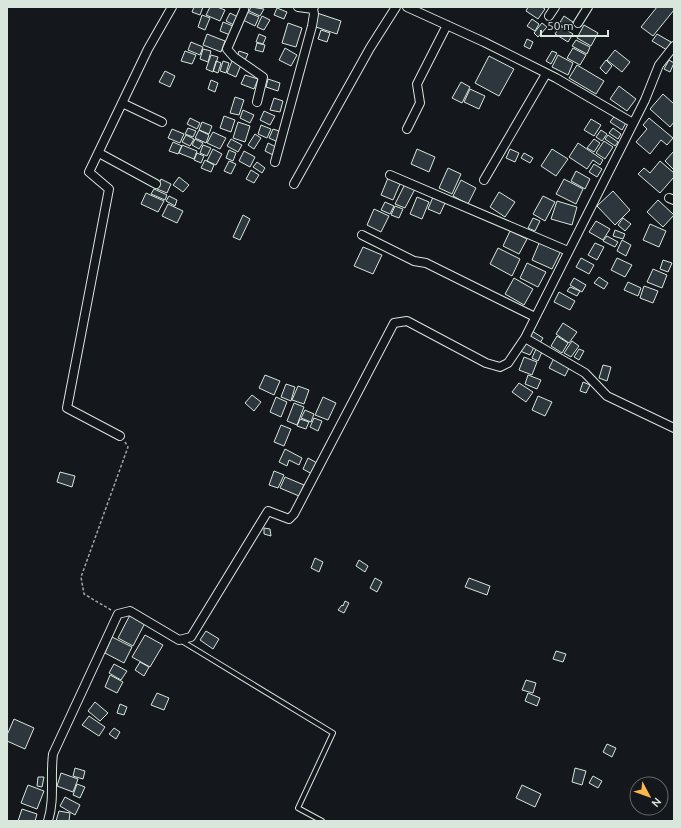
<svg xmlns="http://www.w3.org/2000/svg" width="681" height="828" font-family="Ubuntu,sans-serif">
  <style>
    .building { fill: #2c363c; stroke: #d8e6dc }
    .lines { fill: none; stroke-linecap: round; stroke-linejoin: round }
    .lane-casing { stroke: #d8e6dc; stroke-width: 6 }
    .street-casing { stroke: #d8e6dc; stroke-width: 10 }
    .path { stroke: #9da8a2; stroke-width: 1.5; stroke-dasharray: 3 2; stroke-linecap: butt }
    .lane { stroke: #14181c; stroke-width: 4 }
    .street { stroke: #14181c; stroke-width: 8 }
  </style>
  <rect width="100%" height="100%" fill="#14181c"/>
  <!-- building -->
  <path class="building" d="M194,7H203L200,15L192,12Z
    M210,7H217L225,10L220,21L206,15Z
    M251,7L264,9L260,16L249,11Z
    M528,7H542L545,9L538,19L526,11Z
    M657,7H674V10L653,36L641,27Z
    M277,8L287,12L284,19L274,15Z
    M247,12L259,17L255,26L243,20Z
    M230,13L238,17L234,25L226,21Z
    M317,13L341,21L337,34L313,26Z
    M202,15L210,18L205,30L198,27Z
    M262,16L270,20L264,30L257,27Z
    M564,16L573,22L568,30L559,24Z
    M532,19L539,24L535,31L527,26Z
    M223,22L233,26L230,35L220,31Z
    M288,23L302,28L296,47L282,43Z
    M542,23L547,27L538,37L534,33Z
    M584,25L598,33L591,46L577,38Z
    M560,26L573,34L568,42L555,34Z
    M321,30L330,33L327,42L318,39Z
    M207,34L225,41L221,52L203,45Z
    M259,34L266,37L263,44L256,42Z
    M657,34L671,42L667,50L652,41Z
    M527,39L533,42L530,49L524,46Z
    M576,40L590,47L587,54L572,46Z
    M191,42L203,47L200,55L188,50Z
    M257,43L265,45L263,52L255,50Z
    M285,48L297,55L291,66L279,60Z
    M573,48L586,55L580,65L567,58Z
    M203,49L211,51L208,62L200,59Z
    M615,50L630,62L622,72L607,60Z
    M185,51L196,55L192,64L181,61Z
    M239,51L248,54L245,60L237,57Z
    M552,51L557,53L551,64L546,61Z
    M211,55L218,57L213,72L206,69Z
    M558,55L573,63L568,75L552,67Z
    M489,56L514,69L499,96L475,83Z
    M606,60L612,66L606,74L600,68Z
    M669,60L674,63L670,72L664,69Z
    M216,61L221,63L218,73L213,71Z
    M223,61L229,63L226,73L220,71Z
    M232,61L241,65L236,77L227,73Z
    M577,65L604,81L596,94L569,78Z
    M165,71L175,76L170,87L159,82Z
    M245,75L258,79L254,89L241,84Z
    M268,79L280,83L278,91L266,87Z
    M211,80L218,83L215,92L208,89Z
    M461,82L470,87L462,103L452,98Z
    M619,86L636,99L627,111L610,99Z
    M470,89L485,96L479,109L464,102Z
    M663,94L674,104V122L670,127L650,109Z
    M235,97L244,100L239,115L230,113Z
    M274,98L283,101L280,112L270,110Z
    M243,110L254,115L250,123L240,118Z
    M264,111L275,116L270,125L260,120Z
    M616,114L627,121L622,130L610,122Z
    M224,116L235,120L231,132L220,128Z
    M190,118L200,123L197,129L187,124Z
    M649,118L673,138L667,145L661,140L650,154L636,142L647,129L643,125Z
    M591,119L601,125L594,136L584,130Z
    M202,122L212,126L209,134L199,130Z
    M238,122L250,126L245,142L233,138Z
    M261,125L271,129L267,138L258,134Z
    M188,128L196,131L193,137L185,134Z
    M613,128L621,134L618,139L609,133Z
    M172,129L184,134L180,143L168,138Z
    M273,129L282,132L278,142L269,138Z
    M199,130L209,135L206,143L195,138Z
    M601,130L607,134L602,141L596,137Z
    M213,132L226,138L220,149L207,143Z
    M255,134L261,138L254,149L248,145Z
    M186,135L194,139L190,146L182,142Z
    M608,135L618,142L615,146L605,139Z
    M195,139L203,143L199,149L192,145Z
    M231,139L242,145L238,152L227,146Z
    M594,139L600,143L594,152L587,148Z
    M604,141L613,147L605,159L596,153Z
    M173,142L182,146L178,154L169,151Z
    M268,143L276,147L273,155L265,151Z
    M578,143L603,160L600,165L593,160L587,169L569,157Z
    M182,145L197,151L194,159L179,153Z
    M203,145L211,148L207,156L200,153Z
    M213,149L222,154L216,165L207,161Z
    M417,149L435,157L429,172L411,164Z
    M510,149L519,153L515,162L506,158Z
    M552,149L568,159L556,176L541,166Z
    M229,150L236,153L233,161L226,158Z
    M244,151L255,157L250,167L239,161Z
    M674,151V170L665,161Z
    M197,153L204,156L201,163L194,160Z
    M524,153L533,158L530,163L521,158Z
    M205,160L214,165L211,172L201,168Z
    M229,161L236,164L231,174L224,171Z
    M660,161L674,173V177L660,193L638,174L644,168L650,173Z
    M257,162L265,168L262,173L253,167Z
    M594,164L602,169L597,177L589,172Z
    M448,168L461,174L452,194L439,188Z
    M251,170L259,175L254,183L246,179Z
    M576,171L590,179L585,189L571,181Z
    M179,177L189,185L183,192L173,185Z
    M388,178L400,184L393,200L381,195Z
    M161,179L171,184L167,193L157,189Z
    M564,179L583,189L576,204L556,194Z
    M461,180L476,188L468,204L453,196Z
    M405,184L415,189L405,208L395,204Z
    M154,189L167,195L165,200L151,194Z
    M613,191L630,210L615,225L597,206Z
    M499,192L515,202L505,217L490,207Z
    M146,193L164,201L158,212L141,204Z
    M169,196L177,200L175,206L166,201Z
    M543,196L555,202L545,221L533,214Z
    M417,197L429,202L422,219L410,214Z
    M433,197L445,203L440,214L428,209Z
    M658,200L674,215L663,227L647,212Z
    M557,201L577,207L572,225L551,219Z
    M385,202L394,206L390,214L381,210Z
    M168,204L183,211L177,223L162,216Z
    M395,206L403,209L399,218L391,215Z
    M374,209L389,216L381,232L367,225Z
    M243,215L250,219L240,240L233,237Z
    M533,218L540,221L535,231L528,228Z
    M623,218L631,224L625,231L618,225Z
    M596,221L610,229L603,240L589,232Z
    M650,224L666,231L659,247L643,240Z
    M615,230L625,234L623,239L613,236Z
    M510,231L527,239L519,254L503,246Z
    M607,236L618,242L615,247L603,241Z
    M622,240L631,245L626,256L617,251Z
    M540,241L561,251L552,269L532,260Z
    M595,243L604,247L597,260L588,255Z
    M363,247L382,255L373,274L354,266Z
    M498,248L520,259L512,276L490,264Z
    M581,258L594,265L589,274L576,267Z
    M617,258L632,265L625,277L611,270Z
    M663,260L672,263L668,272L660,269Z
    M527,263L546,272L538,287L520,278Z
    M653,269L667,275L662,288L647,282Z
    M599,277L608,283L604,289L594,283Z
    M514,278L533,289L524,305L505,294Z
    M574,278L586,285L582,292L570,285Z
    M628,282L641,288L638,296L624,290Z
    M644,286L658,291L653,303L640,298Z
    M570,287L580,291L577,296L567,291Z
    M559,292L575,301L570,310L554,302Z
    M563,323L577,332L569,343L556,334Z
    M532,331L543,338L540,343L529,336Z
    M557,336L568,343L562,353L551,346Z
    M572,341L579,346L571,357L564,353Z
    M525,342L534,347L530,355L520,351Z
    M536,349L542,352L538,361L532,358Z
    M579,349L584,351L579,360L574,357Z
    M524,357L537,362L532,375L519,370Z
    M554,358L570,366L565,376L549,368Z
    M603,365L611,367L607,381L599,378Z
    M265,375L280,381L274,395L259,388Z
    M528,375L541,380L537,389L525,384Z
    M583,382L590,385L586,393L580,391Z
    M519,383L533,392L526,402L512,392Z
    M286,384L295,387L291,401L281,397Z
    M298,386L309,390L304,404L292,400Z
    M252,395L261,402L254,411L245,403Z
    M538,396L552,402L545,416L532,410Z
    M276,397L287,402L281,417L270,412Z
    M323,397L336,403L328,420L315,415Z
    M294,403L304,407L297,425L287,421Z
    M305,410L314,414L311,422L301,418Z
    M314,418L322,421L318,431L310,427Z
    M300,419L309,422L306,429L297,426Z
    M281,425L291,429L284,446L274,442Z
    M285,449L302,458L299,465L289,460L287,466L279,462Z
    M308,458L317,463L312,474L303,469Z
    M274,471L284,475L278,488L269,485Z
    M60,472L75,476L72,487L57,482Z
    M285,477L304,485L299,496L280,488Z
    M264,528L270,529L271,536L264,534Z
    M315,558L323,562L319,572L311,568Z
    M359,560L368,566L365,572L356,566Z
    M375,578L382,582L377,592L370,588Z
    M469,578L490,586L487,595L465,587Z
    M345,601L349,603L344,613L338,610L342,605L343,606Z
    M130,615L145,623L133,646L118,638Z
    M206,631L219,639L213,649L200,640Z
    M145,635L163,645L150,667L132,657Z
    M112,637L132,647L124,663L105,653Z
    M556,651L566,654L563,662L553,659Z
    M140,662L149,667L144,676L135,670Z
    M114,664L127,671L121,680L109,673Z
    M110,675L123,682L117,693L105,687Z
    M526,680L536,683L533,693L522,690Z
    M157,693L169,698L164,710L151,705Z
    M528,693L540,698L537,706L525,701Z
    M95,702L108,713L100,721L88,711Z
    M120,704L127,707L124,715L117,713Z
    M89,716L105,727L99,736L82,725Z
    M14,719L34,728L25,749L7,741V735Z
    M114,728L120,732L116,739L109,734Z
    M607,744L616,748L612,757L603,752Z
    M75,768L85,771L83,779L73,776Z
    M575,768L586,771L582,785L572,782Z
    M61,773L78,779L73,792L57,786Z
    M593,776L602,781L598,788L589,783Z
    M38,777H44L42,787L37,786Z
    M77,784L85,787L80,798L73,795Z
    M28,785L44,791L37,809L21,803Z
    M522,785L541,794L535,807L516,798Z
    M65,797L80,805L75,815L60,806Z
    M22,809L37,814L35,821H18Z
    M59,811L70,813L69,821H56Z"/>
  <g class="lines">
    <defs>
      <path id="lane" d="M180,640L333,733L298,808L322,821"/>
      <path id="street" d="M298,7L313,9L314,7
        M407,7L484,42L556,78L633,123
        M244,10L227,49L234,57L263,77L257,102
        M549,16L555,7
        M578,23L588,7
        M122,103L162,122
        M407,129L420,103L417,84L447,25
        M99,153L156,184
        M275,162L312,26L314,14L313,9
        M390,175L568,251
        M484,180L546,74
        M294,184L370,48L396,7
        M669,198L674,200
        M362,235L414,261L426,263L535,317
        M525,338L585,373L607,396L674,428
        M120,436L67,408L109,189L89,172L148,49L172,7
        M48,821C55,799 50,777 53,754L118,614L130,611L179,640L191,637L268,511L289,519L294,514L394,323L407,321L486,363L500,367L508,363L525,338L645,100L659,65L674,46"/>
    </defs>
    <!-- lane casing -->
    <use href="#lane" class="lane-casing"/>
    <!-- street casing -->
    <use href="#street" class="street-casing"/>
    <!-- path -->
    <path class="path" d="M111,610L84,594L81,577L128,447L125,442"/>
    <!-- lane -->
    <use href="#lane" class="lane"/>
    <!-- street -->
    <use href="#street" class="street"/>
  </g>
  <!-- border -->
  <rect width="681" height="828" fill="none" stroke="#d8e6dc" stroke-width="16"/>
  <!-- north arrow -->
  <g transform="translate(649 796) rotate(131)"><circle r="19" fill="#14181c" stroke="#626a69"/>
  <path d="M0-3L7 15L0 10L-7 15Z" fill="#ffb74d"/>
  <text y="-6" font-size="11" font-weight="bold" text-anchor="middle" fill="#d8e6dc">N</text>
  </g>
  <!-- scale -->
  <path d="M541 30v6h67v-6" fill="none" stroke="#d8e6dc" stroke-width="2"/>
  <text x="547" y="30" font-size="12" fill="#d8e6dc" stroke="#14181c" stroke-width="3" paint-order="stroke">50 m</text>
</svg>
